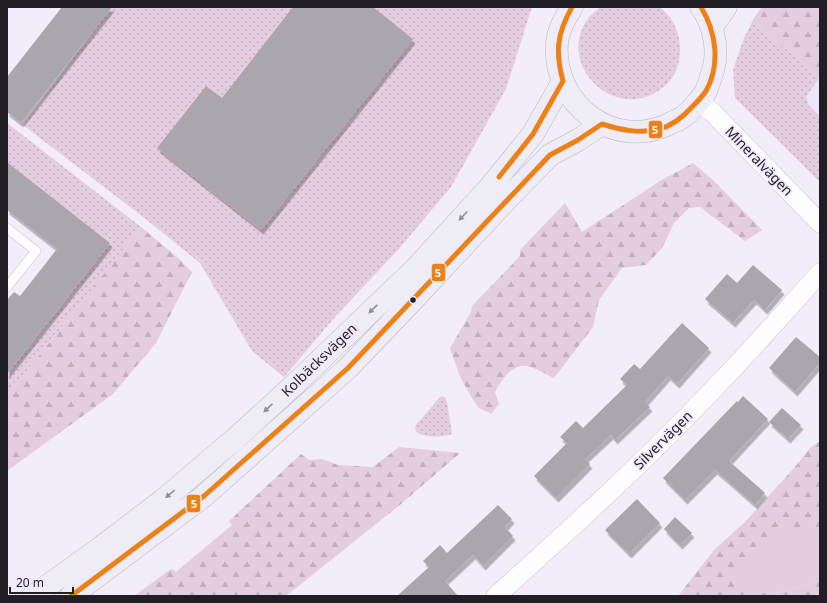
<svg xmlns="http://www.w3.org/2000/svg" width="827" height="603" font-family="'Noto Sans',sans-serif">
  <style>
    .built { fill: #eee5fa }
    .grass { fill: url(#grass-dots) }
    .forest { fill: url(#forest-firs) }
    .green { fill: #e4cddf }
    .building { fill: #aba6ae; filter: url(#shadow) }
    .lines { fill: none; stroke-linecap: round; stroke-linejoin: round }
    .service-casing { stroke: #cecbd4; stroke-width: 10 }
    .minor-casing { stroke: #cecbd4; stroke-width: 20 }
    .trunk-casing { stroke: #b9b7c5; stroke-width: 23 }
    .service { stroke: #fdfcfe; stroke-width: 9 }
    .minor { stroke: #fdfcfe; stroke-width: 19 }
    .trunk { stroke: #eeecf5; stroke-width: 22 }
    .bus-1-casing { stroke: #f1e8fd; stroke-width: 8 }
    .bus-1 { stroke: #eb8213; stroke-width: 5 }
    .oneway { fill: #928f97 }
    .bus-dot { fill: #211e25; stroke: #f1e8fd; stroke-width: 1.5 }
    .labels { text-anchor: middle; stroke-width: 3.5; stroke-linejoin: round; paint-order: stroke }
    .street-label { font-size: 14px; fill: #211e25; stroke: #f1e8fd }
    .line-badge { stroke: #f1e8fd; stroke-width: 1.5 }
    .badge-label { font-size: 11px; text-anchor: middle; font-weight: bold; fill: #fff }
  </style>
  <defs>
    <pattern id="grass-dots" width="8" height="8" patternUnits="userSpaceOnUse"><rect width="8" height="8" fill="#e4cddf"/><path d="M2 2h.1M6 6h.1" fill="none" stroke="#c3b0bf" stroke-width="1.8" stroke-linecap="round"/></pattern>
    <pattern id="forest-firs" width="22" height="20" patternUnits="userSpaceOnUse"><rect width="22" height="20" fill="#e4cddf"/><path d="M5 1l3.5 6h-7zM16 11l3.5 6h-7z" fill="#c3b0bf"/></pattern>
    <filter id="shadow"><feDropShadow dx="2.5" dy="4.5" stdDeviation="0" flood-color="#0004"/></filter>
  </defs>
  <rect width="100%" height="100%" fill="#f2edf8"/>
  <!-- built -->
  <path class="built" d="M820,62V146L783,110Z"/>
  <!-- grass -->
  <path class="grass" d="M111,7H532L506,89L451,187L397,251L335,317L284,377L252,351L200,263L147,220L23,125Z
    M600,7C614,7 629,7 643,7C647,7 653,6 658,7C663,8 668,15 671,19C686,42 683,76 658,91C610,121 555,62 589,17C592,14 597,10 600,7Z
    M754,18L766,34L789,51L819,78L806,97L808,104L820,117V182L735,98L733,70L744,38Z
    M7,123L141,227L7,396V374L110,243L7,162Z
    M442,396L445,398L447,402L452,434C442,438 424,437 416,432L415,426L439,398Z"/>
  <!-- forest -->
  <path class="forest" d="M762,7H820V75L819,78L789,51L766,34L754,18Z
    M693,163L714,181L762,230L745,241L700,207L689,208L674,223L662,248L646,265L622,268L599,300L593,327L554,378C547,375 539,370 531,367C514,361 502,379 495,392L499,404L491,414L479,408L472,398L460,377L450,348L471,312L472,306L520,256V250L565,203L582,232L660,181Z
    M141,227L178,258L192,272L156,343L113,394L7,471V396Z
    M820,441V530L813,527L769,594L788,591L820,581V596H678L714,550L746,521L794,468L810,448Z
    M399,447L460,453L401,504L286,596H134L171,569L176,572L232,525L229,521L301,454L309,460L322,459L338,465L373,467Z"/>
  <!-- green -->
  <path class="green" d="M813,527L820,530V581L788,591L768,594L747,590L736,572C749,553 765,537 788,529C795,527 805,528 813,527Z"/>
  <!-- building -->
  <path class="building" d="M62,7H112L21,123L7,112V77Z
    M293,7H373L413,39L261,230L157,148L206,86L222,98Z
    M7,162L110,243L7,374V300L14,292L20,296L57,249L7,210Z
    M753,265L782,290L765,310L754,300L733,323L705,299L727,274L737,283Z
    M682,323L709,348L677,384L668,376L645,402L650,407L615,440L611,435L585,459L590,464L556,498L534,476L567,443L560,437L576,421L583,428L627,385L620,379L634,364L640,369Z
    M796,337L820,357V363L795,392L769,368Z
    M743,396L768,419L729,461L765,493L755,505L715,470L685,500L663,478L737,401L738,402Z
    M782,408L801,425L788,439L769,422Z
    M637,499L660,523L629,554L605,530Z
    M498,505L512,519L505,527L513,536L483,566L473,555L445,581L458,596H397L429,567L423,561L440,545L447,553Z
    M675,517L692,533L680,545L664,529Z"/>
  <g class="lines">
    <defs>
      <path id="service" d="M7,228L36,251L7,287"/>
      <path id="minor" d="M698,100L713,113L820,223
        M496,596C574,526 652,455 724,378C757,344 788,308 820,273"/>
      <path id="trunk" d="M572,7C565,18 558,30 557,43C552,105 615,152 671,123C675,121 681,119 684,116C690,112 703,97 706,91C708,86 710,81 711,76C720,54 715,26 701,7
        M712,27L726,7
        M33,596L100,548L163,500L236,438L295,384L415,269L490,187L533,134L563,81
        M71,596L204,496L348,368L413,300L508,198L550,155L578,140L602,124"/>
    </defs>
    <!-- service casing -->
    <use href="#service" class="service-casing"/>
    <!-- minor casing -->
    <use href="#minor" class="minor-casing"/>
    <!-- trunk casing -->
    <use href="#trunk" class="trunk-casing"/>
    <!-- service -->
    <use href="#service" class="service"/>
    <!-- minor -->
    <use href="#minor" class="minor"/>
    <!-- trunk -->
    <use href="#trunk" class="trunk"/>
    <defs>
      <path id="bus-1" d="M563,81C555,51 557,34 572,7
        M499,177L533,134L563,81
        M71,596L204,496L348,368L550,155L578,140L602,124C621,130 639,134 659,129C672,126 683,117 692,107C697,102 702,97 706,91C721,64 716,32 701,7"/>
    </defs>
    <!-- bus-1 casing -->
    <use href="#bus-1" class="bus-1-casing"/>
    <!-- bus-1 -->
    <use href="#bus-1" class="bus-1"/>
  </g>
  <!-- one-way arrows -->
  <defs><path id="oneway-solid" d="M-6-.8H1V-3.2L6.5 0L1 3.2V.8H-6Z"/></defs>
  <g class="oneway">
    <use href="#oneway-solid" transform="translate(463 216) rotate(133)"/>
    <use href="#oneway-solid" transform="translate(373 309) rotate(136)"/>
    <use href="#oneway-solid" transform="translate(268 408) rotate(137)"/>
    <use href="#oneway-solid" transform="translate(170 494) rotate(140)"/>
  </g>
  <!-- markers -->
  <circle class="bus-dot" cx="413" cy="300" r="3.5"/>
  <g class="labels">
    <!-- street labels -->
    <g class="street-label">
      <text transform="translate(759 161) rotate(46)" y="5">Mineralvägen</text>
      <text transform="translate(319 360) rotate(-44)" y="5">Kolbäcksvägen</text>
      <text transform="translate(663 440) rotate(-45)" y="5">Silvervägen</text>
    </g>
  </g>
  <g class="line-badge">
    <rect x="648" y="120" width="15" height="19" rx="4" fill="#eb8213"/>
    <rect x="431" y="263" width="15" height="19" rx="4" fill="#eb8213"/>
    <rect x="186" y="494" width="15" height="19" rx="4" fill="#eb8213"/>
  </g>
  <g class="badge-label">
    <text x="655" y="134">5</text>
    <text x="438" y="277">5</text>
    <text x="194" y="508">5</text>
  </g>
  <!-- border -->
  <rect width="827" height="603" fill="none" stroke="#211e25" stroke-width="16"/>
  <!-- scale -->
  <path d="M10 587v6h63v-6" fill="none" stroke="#211e25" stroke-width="2"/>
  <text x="16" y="587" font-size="12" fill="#211e25" stroke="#f1e8fd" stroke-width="3" paint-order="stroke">20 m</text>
</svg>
